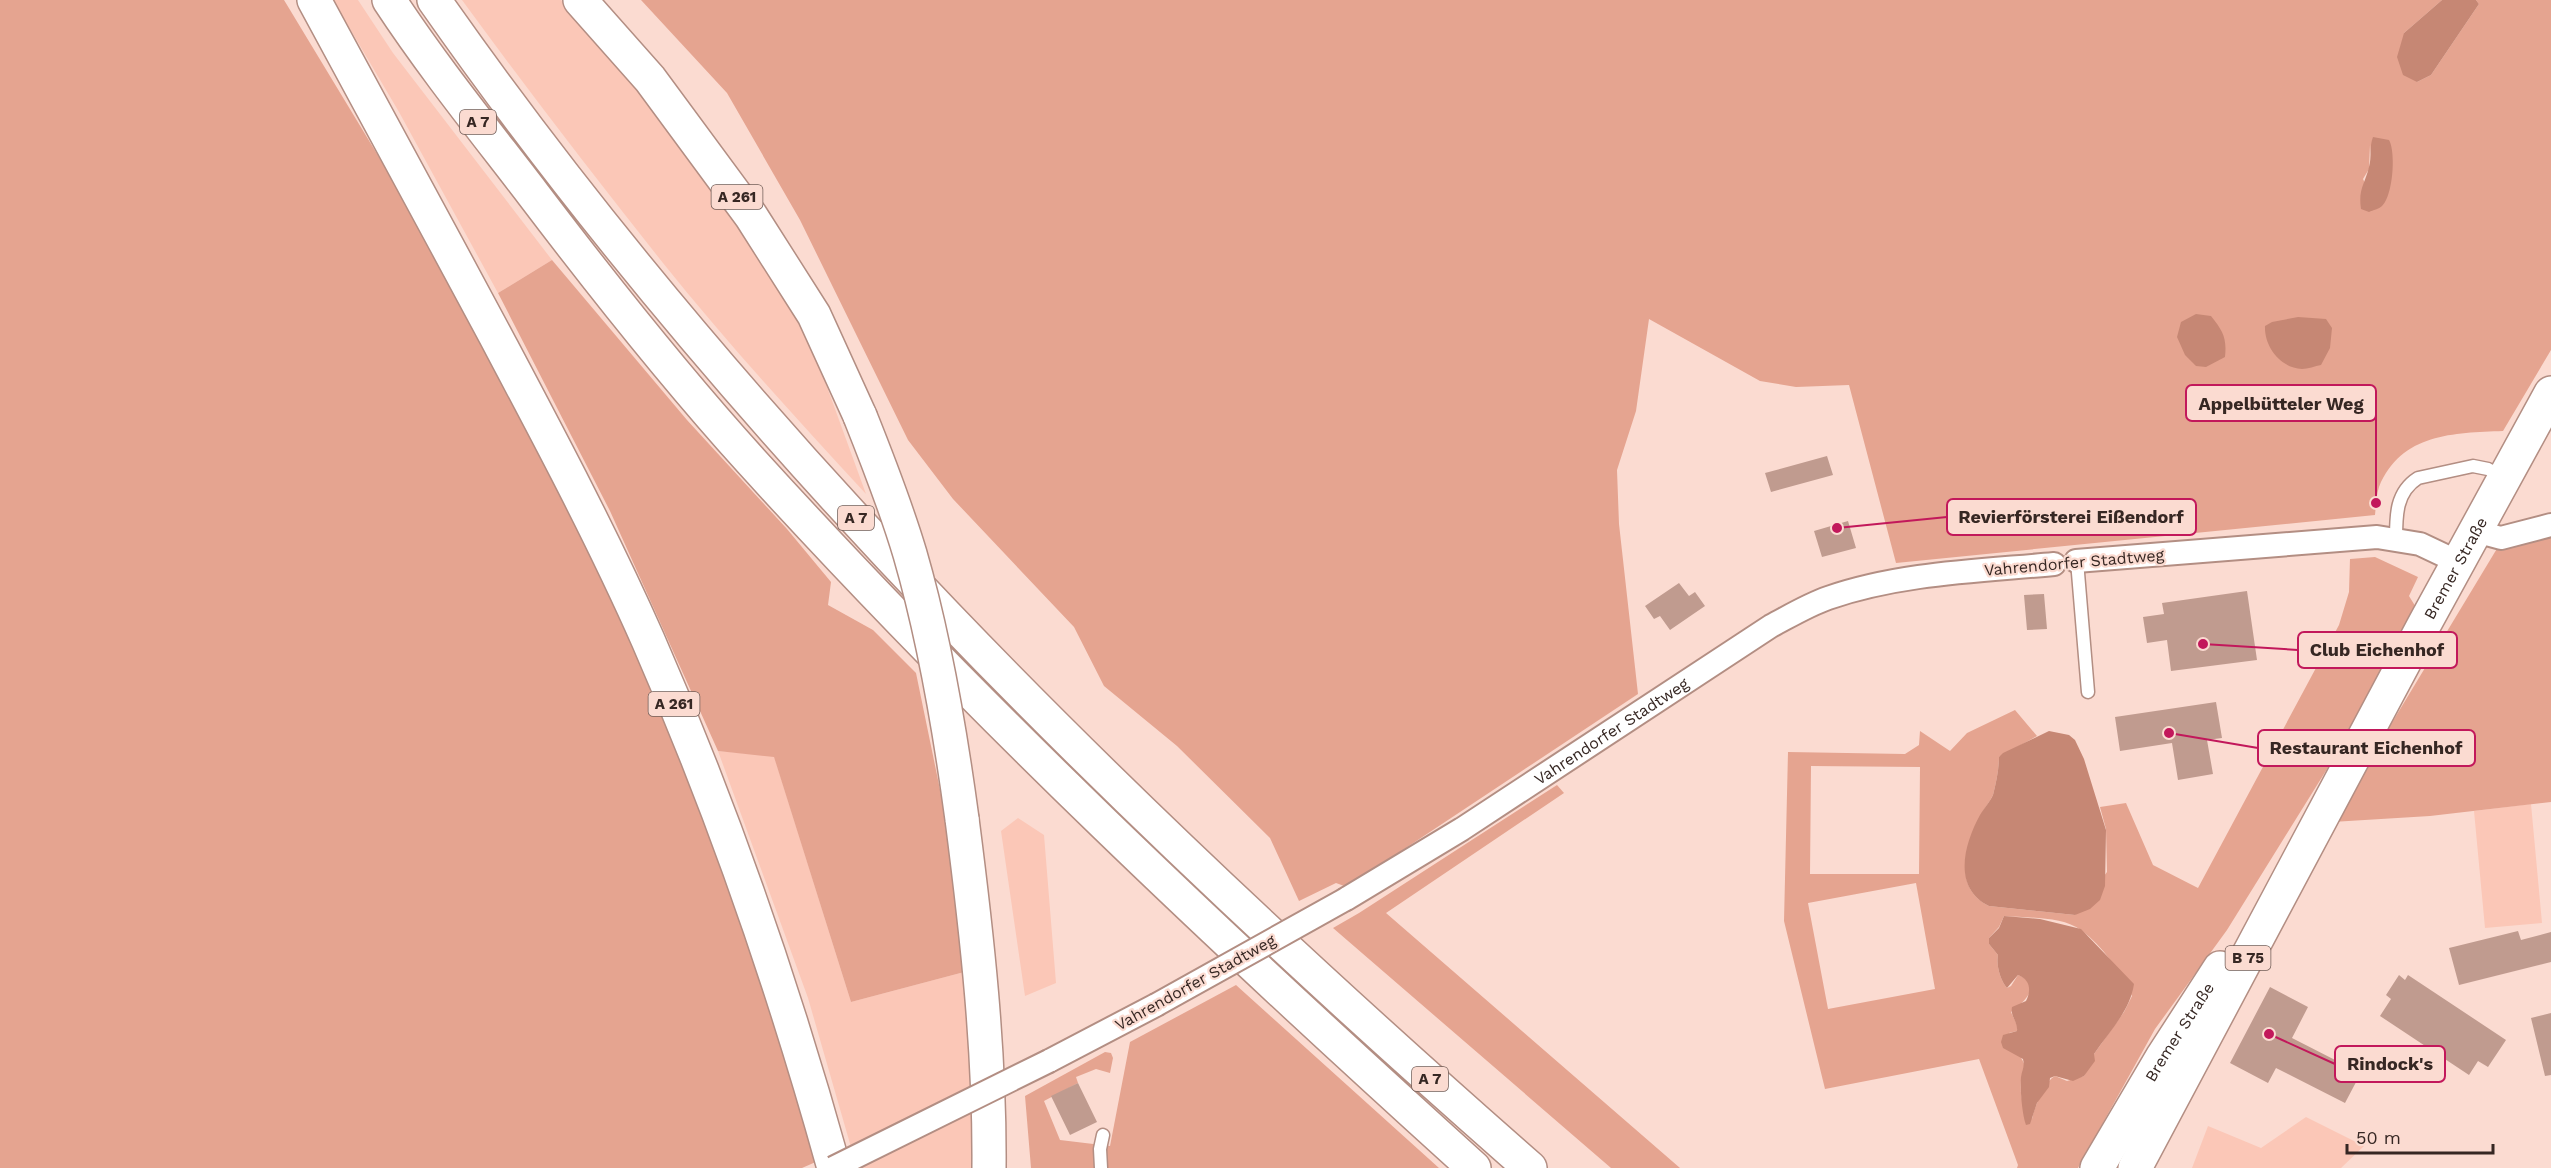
<svg xmlns="http://www.w3.org/2000/svg" width="2551" height="1168" font-family="'Work Sans',sans-serif">
  <style>
    .green { fill: #fbc7b7 }
    .forest { fill: #e5a490; fill-rule: evenodd }
    .water { fill: #c68774 }
    .building { fill: #c09b8f }
    .lines { fill: none; stroke-linecap: round; stroke-linejoin: round }
    .service-casing { stroke: #b38e83; stroke-width: 15 }
    .minor-casing { stroke: #b38e83; stroke-width: 26 }
    .primary-casing { stroke: #b38e83; stroke-width: 36 }
    .motorway-casing { stroke: #b38e83; stroke-width: 36 }
    .service { stroke: #fff; stroke-width: 12 }
    .minor { stroke: #fff; stroke-width: 22 }
    .primary { stroke: #fff; stroke-width: 33 }
    .motorway { stroke: #fff; stroke-width: 33 }
    .minor-bridge-casing { stroke: #b38e83; stroke-width: 26; stroke-linecap: butt }
    .motorway-bridge-casing { stroke: #b38e83; stroke-width: 36; stroke-linecap: butt }
    .minor-bridge { stroke: #fff; stroke-width: 22 }
    .motorway-bridge { stroke: #fff; stroke-width: 33 }
    .labels { text-anchor: middle; stroke-width: 4.5; stroke-linejoin: round; paint-order: stroke }
    .shield { fill: #fbdbd1; stroke: #715d57; stroke-width: 1.5 }
    .shield-label { font-size: 15px; font-weight: bold; fill: #362723 }
    .street-label { font-size: 16px; fill: #362723; stroke: #fbdbd1 }
    .leader { fill: none; stroke: #c2185b; stroke-width: 2 }
    .callout-dot { fill: #c2185b; stroke: #fbdbd1; stroke-width: 2 }
    .callout { fill: #fbdbd1; stroke: #c2185b; stroke-width: 2 }
    .callout-label { font-size: 18px; text-anchor: middle; font-weight: bold; fill: #362723 }
  </style>
  <rect width="100%" height="100%" fill="#fbdbd1"/>
  <!-- green -->
  <path class="green" d="M333,0H358L393,53L552,260L498,293L399,112Z
    M462,0H561L639,89L696,161L777,284L815,354L866,494C797,419 727,343 663,263C594,176 527,89 462,0Z
    M718,751L774,756L851,1002L968,971L977,1168H857L808,998Z
    M2531,804L2542,923L2485,928L2474,811Z
    M1018,818L1044,835L1056,983L1025,996L1001,831Z
    M2306,1117L2364,1146L2341,1168H2192L2208,1126L2261,1148Z"/>
  <!-- forest -->
  <path class="forest" d="M0,0H284L440,258L533,431L612,600L705,804L818,1161L802,1168H0Z
    M641,0H2442L2404,33L2417,82L2431,75L2479,4L2476,0H2551V350L2503,431C2454,433 2401,433 2379,487C2376,496 2376,506 2375,515L1896,563L1849,385L1796,387L1760,381L1649,319L1636,411L1617,470L1619,524L1638,694L1347,887L1336,883L1299,901L1270,838L1177,746L1104,686L1074,627L953,499L908,440L800,220L727,93ZM2370,145L2377,209L2363,179L2369,169Z
    M552,260L687,420L787,529L831,582L828,605L873,630L916,673L959,882L968,971L851,1002L774,757L718,751L610,511L498,293Z
    M2551,521V802L2430,816L2332,822L2507,532Z
    M2375,557L2418,577L2409,596L2417,609L2355,724L2227,930L2155,1029L2078,1168H2017L2018,1165L1979,1059L1825,1089L1784,921L1788,752L1905,754L1919,745L1920,731L1950,751L1967,733L2015,710L2037,736L1999,757C1999,769 1996,783 1993,795C1990,802 1984,808 1981,815C1967,845 1951,887 1989,906L2075,915L2107,872L2106,829L2100,807L2126,803L2153,865L2198,888L2339,625L2349,592L2350,559ZM1811,766L1920,767L1919,874H1810ZM1916,883L1935,989L1828,1009L1808,903ZM2004,916C2027,918 2062,916 2081,930C2103,946 2120,972 2132,996L2124,1012L2094,1054L2084,1076L2067,1081L2055,1076C2045,1081 2034,1109 2032,1119C2022,1104 2020,1098 2021,1080C2021,1075 2025,1071 2025,1066C2025,1064 2011,1039 2009,1033L2017,1031V1025L2011,1012C2023,1003 2044,985 2018,975L2011,986L2007,988C2000,980 1996,965 1998,955L1989,944V938L1999,927Z
    M1557,785L1564,793L1386,913L1680,1168H1611L1333,928L1359,913Z
    M1236,985L1439,1168H1031L1025,1096L1105,1052L1111,1053L1113,1058L1110,1073L1096,1069L1076,1077L1078,1083L1044,1101L1060,1140L1110,1146L1130,1042Z"/>
  <!-- water -->
  <path class="water" d="M2442,0H2476L2479,4L2431,75L2417,82L2403,75L2397,57L2404,33Z
    M2373,137L2389,140C2396,152 2393,196 2382,206C2379,209 2373,210 2369,212L2361,209C2358,189 2365,184 2369,167C2372,157 2369,147 2373,137Z
    M2196,314L2211,316C2223,331 2227,338 2225,357L2206,367L2196,366L2185,355L2177,337L2181,322Z
    M2298,317L2326,319L2332,328L2330,348L2321,365C2315,366 2308,369 2302,369C2280,368 2264,346 2265,326L2272,322Z
    M2049,731L2069,735L2075,740L2084,759L2106,830L2105,886L2100,900L2090,909L2075,915L1989,906C1952,888 1964,844 1980,815C1984,808 1990,802 1993,795C1996,783 1999,769 1999,757L2003,753Z
    M2004,916L2040,919L2081,929L2134,984C2130,1011 2109,1032 2094,1054L2095,1061L2084,1076L2073,1081L2055,1076L2050,1078L2049,1087L2037,1103L2030,1124L2026,1125C2022,1114 2020,1089 2021,1077C2022,1070 2025,1067 2023,1059L2003,1048L2001,1042L2003,1035L2017,1031C2018,1022 2010,1016 2012,1007L2026,1001C2031,991 2031,980 2018,975L2007,988C2000,980 1996,965 1998,955L1989,944V938L1999,928Z"/>
  <!-- building -->
  <path class="building" d="M1827,456L1833,475L1771,492L1765,473Z
    M1848,521L1856,548L1822,557L1814,531Z
    M1679,583L1689,596L1695,592L1705,606L1670,630L1660,616L1654,619L1645,606Z
    M2247,591L2257,660L2171,671L2167,640L2147,643L2143,617L2164,614L2162,603Z
    M2044,594L2047,629L2027,630L2024,595Z
    M2216,702L2222,738L2207,740L2213,774L2178,780L2172,743L2120,751L2115,717Z
    M2518,931L2521,940L2551,932V962L2459,985L2449,948Z
    M2399,975L2405,980L2408,975L2506,1040L2488,1067L2478,1061L2469,1075L2380,1016L2391,999L2386,995Z
    M2270,987L2308,1007L2292,1038L2339,1062L2342,1055L2364,1067L2345,1103L2276,1068L2268,1083L2230,1063Z
    M2551,1013V1075L2545,1076L2531,1018Z
    M1078,1083L1097,1122L1070,1135L1051,1096Z"/>
  <g class="lines">
    <defs>
      <path id="service" d="M2396,539C2396,515 2396,492 2418,478L2473,466L2488,469L2503,477
        M2077,561L2088,692
        M1101,1168L1100,1149L1103,1135"/>
      <g id="minor">
        <path d="M2475,531L2501,538L2551,525"/>
        <path d="M2076,561L2377,537L2420,544L2458,562"/>
        <path id="s1" d="M1346,899L1462,829L1771,626C1790,616 1808,605 1828,598C1900,573 1979,571 2054,564"/>
        <path d="M1049,1061L1156,1005"/>
      </g>
      <g id="primary">
        <path id="s2" d="M2097,1168L2163,1056L2220,968"/>
        <path id="s3" d="M2135,1168L2425,623L2551,393"/>
      </g>
      <path id="motorway" d="M314,0C374,111 435,223 495,335C548,435 602,536 648,640C723,811 784,988 834,1168
        M389,0C433,67 484,130 533,194C602,285 674,376 751,461C978,711 1224,942 1474,1168
        M434,0C739,436 1131,818 1530,1168
        M580,0L650,79L751,216L814,315L860,416
        M962,819C977,935 990,1051 989,1168"/>
    </defs>
    <!-- service casing -->
    <use href="#service" class="service-casing"/>
    <!-- minor casing -->
    <use href="#minor" class="minor-casing"/>
    <!-- primary casing -->
    <use href="#primary" class="primary-casing"/>
    <!-- motorway casing -->
    <use href="#motorway" class="motorway-casing"/>
    <!-- service -->
    <use href="#service" class="service"/>
    <!-- minor -->
    <use href="#minor" class="minor"/>
    <!-- primary -->
    <use href="#primary" class="primary"/>
    <!-- motorway -->
    <use href="#motorway" class="motorway"/>
    <defs>
      <path id="minor-bridge" d="M1156,1005L1346,899
        M833,1168L1049,1061"/>
      <path id="motorway-bridge" d="M860,416C878,461 896,507 910,554C935,640 950,730 962,819"/>
    </defs>
    <!-- minor-bridge casing -->
    <use href="#minor-bridge" class="minor-bridge-casing"/>
    <!-- motorway-bridge casing -->
    <use href="#motorway-bridge" class="motorway-bridge-casing"/>
    <!-- minor-bridge -->
    <use href="#minor-bridge" class="minor-bridge"/>
    <!-- motorway-bridge -->
    <use href="#motorway-bridge" class="motorway-bridge"/>
  </g>
  <g class="labels">
    <!-- shield labels -->
    <g class="shield">
      <rect x="460" y="110" width="36" height="24" rx="4.5"/>
      <rect x="711.5" y="185" width="51" height="24" rx="4.5"/>
      <rect x="838" y="506" width="36" height="24" rx="4.5"/>
      <rect x="648.5" y="692" width="51" height="24" rx="4.5"/>
      <rect x="2225.5" y="946" width="45" height="24" rx="4.5"/>
      <rect x="1412" y="1067" width="36" height="24" rx="4.5"/>
    </g>
    <g class="shield-label">
      <text x="478" y="127">A 7</text>
      <text x="737" y="202">A 261</text>
      <text x="856" y="523">A 7</text>
      <text x="674" y="709">A 261</text>
      <text x="2248" y="963">B 75</text>
      <text x="1430" y="1084">A 7</text>
    </g>
    <!-- street labels -->
    <g class="street-label">
      <text transform="translate(2074 562) rotate(-5)" y="6">Vahrendorfer Stadtweg</text>
      <text dy="6" stroke="none"><textPath href="#s3" startOffset="680">Bremer Straße</textPath></text>
      <text dy="6" stroke="none"><textPath href="#s1" startOffset="314">Vahrendorfer Stadtweg</textPath></text>
      <text transform="translate(1195 982) rotate(-29)" y="6">Vahrendorfer Stadtweg</text>
      <text dy="6" stroke="none"><textPath href="#s2" startOffset="159">Bremer Straße</textPath></text>
    </g>
  </g>
  <!-- callouts -->
  <path class="leader" d="M2376 503L2376 403M1837 528L1947 517M2203 644L2298 650M2169 733L2258 748M2269 1034L2335 1064"/>
  <g class="callout-dot">
    <circle cx="2376" cy="503" r="6"/>
    <circle cx="1837" cy="528" r="6"/>
    <circle cx="2203" cy="644" r="6"/>
    <circle cx="2169" cy="733" r="6"/>
    <circle cx="2269" cy="1034" r="6"/>
  </g>
  <g class="callout">
    <rect x="2186" y="385" width="190" height="36" rx="6"/>
    <rect x="1947" y="499" width="249" height="36" rx="6"/>
    <rect x="2298" y="632" width="159" height="36" rx="6"/>
    <rect x="2258" y="730" width="217" height="36" rx="6"/>
    <rect x="2335" y="1046" width="110" height="36" rx="6"/>
  </g>
  <g class="callout-label">
    <text x="2281" y="410">Appelbütteler Weg</text>
    <text x="2071" y="523">Revierförsterei Eißendorf</text>
    <text x="2377" y="656">Club Eichenhof</text>
    <text x="2366" y="754">Restaurant Eichenhof</text>
    <text x="2390" y="1070">Rindock's</text>
  </g>
  <!-- scale -->
  <path d="M2347 1144v9h146v-9" fill="none" stroke="#362723" stroke-width="3"/>
  <text x="2356" y="1144" font-size="18" fill="#362723" stroke="#fbdbd1" stroke-width="4.5" paint-order="stroke">50 m</text>
</svg>
